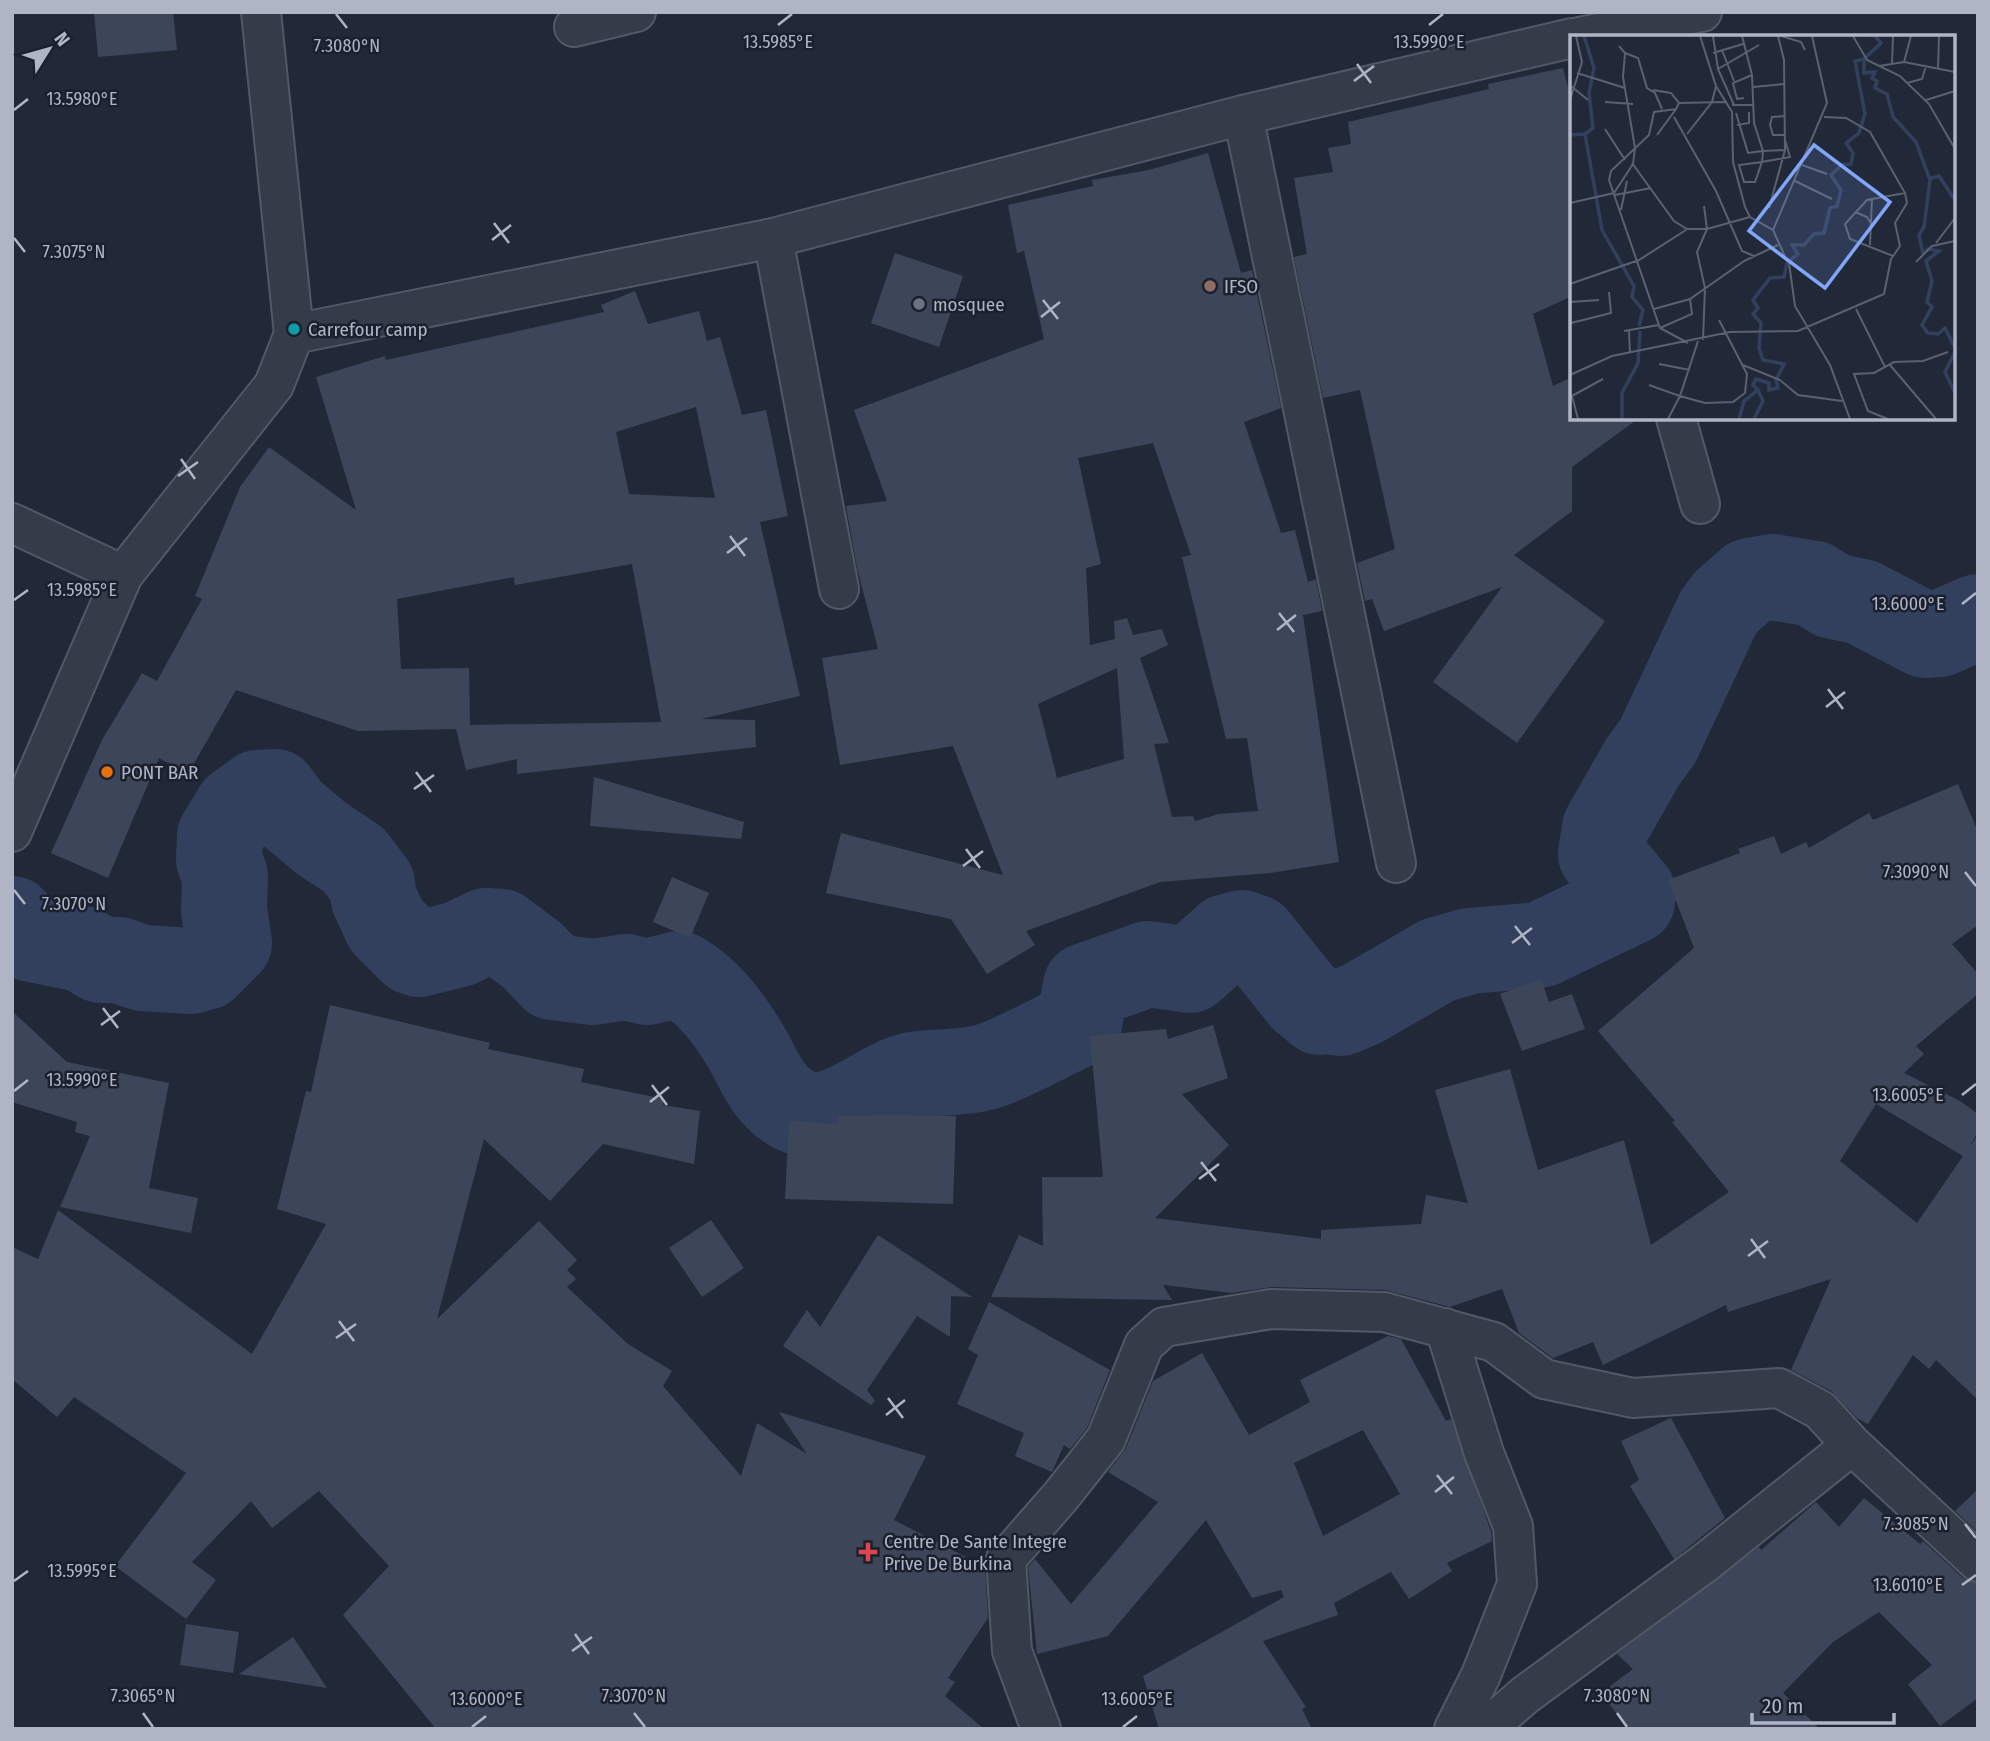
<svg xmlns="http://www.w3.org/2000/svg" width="1990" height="1741" font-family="'Fira Sans Condensed',sans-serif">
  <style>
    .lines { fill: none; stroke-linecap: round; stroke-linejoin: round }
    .river { stroke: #32405e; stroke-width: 86 }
    .building { fill: #3d4659; fill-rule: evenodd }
    .minor-casing { stroke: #525866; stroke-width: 42 }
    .minor { stroke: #343b49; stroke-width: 38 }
    .ticks { fill: none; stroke: #afb5c5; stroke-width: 2.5 }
    .education-dot { fill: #8d6e63; stroke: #1a202d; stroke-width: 2.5 }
    .worship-dot { fill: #6b7280; stroke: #1a202d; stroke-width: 2.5 }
    .culture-dot { fill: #0f9aa8; stroke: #1a202d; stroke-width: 2.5 }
    .food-dot { fill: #e8710a; stroke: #1a202d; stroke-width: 2.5 }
    .health-dot { fill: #e0444e; stroke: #1a202d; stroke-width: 2.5 }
    .labels { text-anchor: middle; stroke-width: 5; stroke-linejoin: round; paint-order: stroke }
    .poi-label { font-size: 19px; fill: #afb5c5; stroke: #1a202d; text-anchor: start }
    .inset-river { fill: none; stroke: #32405e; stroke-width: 3.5 }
    .inset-road { fill: none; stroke: #5a6170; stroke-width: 2 }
    .view { fill: #81a5f8; fill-opacity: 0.15; stroke: #81a5f8; stroke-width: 3.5 }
    .inset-edge { fill: none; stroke: #afb5c5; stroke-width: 3.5 }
    .ticks-label { font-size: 18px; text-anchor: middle; fill: #afb5c5; stroke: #1a202d; stroke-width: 5; stroke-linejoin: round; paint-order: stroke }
  </style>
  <rect width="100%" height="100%" fill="#212938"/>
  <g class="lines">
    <!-- river -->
    <path class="river" d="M12,919L28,938L82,949L101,960H119L142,968L191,971L205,967L229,943L224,910L225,876L219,860L220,836L237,808L258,793L275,792L289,811L321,838L354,860L372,884L374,899L386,925L413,952L419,954L459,944L486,931L501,932L532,955L553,977L593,982L626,977L647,982L679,974C710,991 732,1022 749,1052C757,1067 765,1085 777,1097C825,1145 870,1083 913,1075C939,1071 966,1074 992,1065C1022,1054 1050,1037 1079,1024L1086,986L1148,964L1190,970L1227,937L1242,933L1255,938L1303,998L1320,1012L1327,1010L1341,1013L1362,1004L1438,960L1470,951L1540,945L1632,901L1633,893L1601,854L1605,828L1642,763L1658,741L1718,613L1727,601L1750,581L1772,577L1814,584L1833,596L1862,602L1925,635L1939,634L1978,617"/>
  </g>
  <!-- building -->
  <path class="building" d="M94,12H173L177,50L98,57Z
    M1563,68L1572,103V296L1533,314L1553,386L1572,377V418H1639L1572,467V511L1514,555L1605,621L1517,743L1433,682L1502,587L1384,631L1372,599L1365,601L1357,563L1395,549L1360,390L1323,398L1294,257L1307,254L1294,178L1333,172L1328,148L1351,144L1348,122L1489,89L1488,84Z
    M1208,153L1241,273L1252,270L1281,408L1244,422L1281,533L1295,530L1308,582L1316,579L1322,611L1303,615L1339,862L1270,873L1160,882L1026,931L1035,945L987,974L951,919L826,893L841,833L1003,875L953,746L840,765L822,658L878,649L857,568L846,506L887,501L854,410L1044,339L1024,251L1017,253L1008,205L1093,186L1092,180L1149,170ZM1153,443L1191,555L1182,557L1226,739L1247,738L1258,811L1219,814L1195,821L1193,816L1172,817L1154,744L1169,743L1140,658L1168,645L1162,629L1133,635L1127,618L1114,621L1115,639L1090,645L1086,568L1101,564L1078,458ZM1117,668L1124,759L1057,778L1038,704Z
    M895,253L963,276L939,347L871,323Z
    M635,291L648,324L699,311L707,341L720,337L742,415L766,410L788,516L760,522L800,696L701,719L755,720L756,747L517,774V759L466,770L456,729L358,731L236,690L188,774L159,758L108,878L51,853L102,740L142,673L157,681L202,599L195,596L240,487L269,447L356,510L316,377L385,356L386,360L604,312L601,305ZM696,407L715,498L629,494L616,432ZM632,564L661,722L470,725L469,668L401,669L397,599L514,577L515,585Z
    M594,777L744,822L741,839L590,826Z
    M1958,784L1978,832V925L1952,944L1978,974V994L1916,1046L1924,1054L1904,1073L1960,1101L1978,1114V1132L1969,1147L1978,1135V1400L1936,1360L1929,1369L1913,1355L1868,1424L1857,1418L1831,1391L1791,1370L1831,1279L1728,1312L1726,1305L1603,1365L1593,1342L1553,1358L1519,1333L1502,1289L1450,1307L1385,1290L1272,1287L1232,1293L1163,1285L1172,1300L991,1297L1019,1235L1043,1246L1042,1177H1103L1090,1036L1166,1029L1168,1039L1213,1025L1228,1078L1182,1094L1229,1145L1155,1218L1321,1239V1230L1421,1224L1426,1195L1468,1203L1435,1090L1510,1069L1538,1170L1624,1140L1651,1245L1729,1192L1672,1122L1675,1121L1598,1031L1694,948L1668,880L1740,853L1738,849L1774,836L1781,854L1806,842L1809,848L1869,813L1873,820ZM1876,1104L1963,1156L1917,1223L1840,1161Z
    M672,877L709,893L690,938L653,922Z
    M1541,979L1549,1002L1572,994L1585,1029L1522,1051L1500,994Z
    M330,1005L490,1043L488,1049L584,1069L581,1082L664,1099L663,1105L700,1111L694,1164L603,1144L550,1201L484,1139L437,1319L539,1221L577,1260L567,1270L576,1279L567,1287L628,1344L672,1371L663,1386L741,1476L757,1423L807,1454L779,1412L926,1456L894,1520L985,1567L988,1618L948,1678L955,1682L945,1696L984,1729H436L343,1615L389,1566L319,1491L272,1528L251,1501L192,1562L216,1580L186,1619L115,1566L186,1473L74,1397L57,1417L12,1379V1247L38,1259L58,1210L252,1354L326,1224L277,1209L306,1091L311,1092Z
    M12,1011L67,1062L169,1083L149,1188L198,1198L191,1233L60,1207L90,1136L75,1132L77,1122L12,1102Z
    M889,1115L956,1116L953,1204L785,1199L789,1121L837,1124V1116Z
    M711,1220L744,1268L702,1297L669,1248Z
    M878,1235L972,1297L951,1296L950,1337L917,1316L867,1390L875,1401L871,1405L783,1346L807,1310L820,1327Z
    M989,1302L1110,1370L1087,1428L1070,1449L1064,1445L1052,1472L1015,1456L1024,1433L957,1404L978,1355L968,1349Z
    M1388,1336L1401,1339L1446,1421L1451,1419L1491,1531L1492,1541L1447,1563L1452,1571L1409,1599L1391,1572L1334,1603L1338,1615L1263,1641L1306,1707L1302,1709L1312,1729H1159L1143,1676L1284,1597L1281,1590L1252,1598L1206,1520L1108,1636L1037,1654L1028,1567L1035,1559L1071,1604L1158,1502L1108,1472L1126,1448L1153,1381L1202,1353L1249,1435L1310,1402L1300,1380ZM1363,1430L1400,1494L1323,1536L1294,1463Z
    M1671,1418L1725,1518L1674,1559L1630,1486L1639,1480L1621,1441Z
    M1978,1489V1532L1955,1511Z
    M1864,1498L1920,1544L1923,1541L1963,1578L1978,1583V1698L1940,1726L1908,1684L1932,1665L1879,1612L1833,1642L1783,1693L1820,1729H1628L1601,1693L1633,1669L1617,1654L1759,1547L1761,1550L1816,1502L1839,1527Z
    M186,1624L239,1632L233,1673L180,1665Z
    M293,1637L327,1688L239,1674Z"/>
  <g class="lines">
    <defs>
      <path id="minor" d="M574,27L636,12
        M1579,37L1702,12
        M1243,115L1396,863
        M773,238L839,589
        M294,334L773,238L1243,115L1572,38
        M1676,418L1700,504
        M12,523L123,575
        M12,832L123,575L274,385L294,334L261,12
        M1445,1328L1484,1453L1513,1526L1517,1584L1481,1675L1454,1729
        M1041,1729L1012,1651L1006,1559L1061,1496L1106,1439L1144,1345L1164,1327L1271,1309L1384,1312L1494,1342L1544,1379L1633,1398L1779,1388L1820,1410L1852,1445L1978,1562
        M1486,1729L1525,1695L1706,1562L1852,1445"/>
    </defs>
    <!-- minor casing -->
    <use href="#minor" class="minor-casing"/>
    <!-- minor -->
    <use href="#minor" class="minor"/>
  </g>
  <!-- ticks -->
  <path class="ticks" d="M336,14L347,28M778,25L792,14M1429,25L1443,14M1357,64L1371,83M1354,81L1374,66M14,110L28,99M494,223L509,243M14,238L25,252M492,240L511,225M1043,300L1058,319M1041,317L1060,302M181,459L195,479M178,476L198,462M730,536L745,556M727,553L747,538M14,600L28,590M1962,604L1976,593M1279,613L1294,632M1277,630L1296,615M1828,689L1843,709M1826,707L1845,692M416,772L431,792M414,789L434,775M966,849L980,868M963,866L983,851M1965,872L1976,886M14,890L25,904M1515,926L1530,945M1512,943L1532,928M103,1008L118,1028M101,1025L120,1011M652,1085L667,1105M14,1091L28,1080M1962,1095L1976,1084M650,1102L669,1087M1201,1162L1216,1181M1199,1179L1219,1164M1751,1239L1765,1258M1748,1256L1768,1241M339,1321L354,1341M336,1338L356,1324M888,1398L903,1418M886,1415L905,1400M1437,1475L1452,1494M1435,1492L1454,1477M1965,1524L1976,1538M14,1581L28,1571M1962,1585L1976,1575M575,1634L589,1654M572,1651L592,1637M143,1713L153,1727M634,1713L645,1727M1617,1713L1627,1727M472,1727L486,1716M1123,1727L1137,1716"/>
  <!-- markers -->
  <circle class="education-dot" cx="1210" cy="286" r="7"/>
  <circle class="worship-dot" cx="919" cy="304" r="7"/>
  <circle class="culture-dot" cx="294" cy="329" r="7"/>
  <circle class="food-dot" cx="107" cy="772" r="7"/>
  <path class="health-dot" d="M864.5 1541.5h7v7h7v7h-7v7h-7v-7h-7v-7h7z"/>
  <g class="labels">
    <!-- poi labels -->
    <g class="poi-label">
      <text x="1224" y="293">IFSO</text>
      <text x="933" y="311">mosquee</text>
      <text x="308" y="336">Carrefour camp</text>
      <text x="121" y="779">PONT BAR</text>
      <text x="884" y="1548">Centre De Sante Integre<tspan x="884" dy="22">Prive De Burkina</tspan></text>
    </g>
  </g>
  <!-- overview -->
  <g transform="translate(1570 35)">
    <rect width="385" height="385" fill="#212938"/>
    <path class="inset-river" d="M14,1L24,33L19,58L23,93L15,99M305,1L311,8L294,24V38L305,37L302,43L307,46L305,53L317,59L323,82L346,107L360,145L354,192L349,200L353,219L358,214L369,216L356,226L362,246L357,267L362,272L352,290L358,298L368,299L375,293L385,313M0,100L15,99L32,195L64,251L62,262L73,275L69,291M359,144L369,141L385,165M385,317L375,337L385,358M188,355L183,350L186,344L199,348V355L208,353L206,345L214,329L193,325L189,313L191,288L183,279L188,273L183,265L200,243L214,242L217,228L228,219L222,210H234L244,199L254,198L260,173L267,171L271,155L261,140L272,130L281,129L283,118L276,108L289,98L295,79L285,26L294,24M52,384V358L68,328L70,296M169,384L174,366L188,355L193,366L184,384"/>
    <path class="inset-road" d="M130,1L146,51L162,77L163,127L175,172L180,182L203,195L217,226M143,1L148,34L189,10M172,1L182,40L184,88L193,116L215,115M211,1L231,7L235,15M283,1L297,25L330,41L359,69L385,114M152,15L164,46M55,18L68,23L77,53L85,58L92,74M143,18L173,9M334,27L341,1M322,29L323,1M309,31L334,27L385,37M148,34L164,70M368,34L369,1M7,38L55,53M337,48L352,44L356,31M1,51L18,65M183,52L214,49M83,55L101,58L109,68L106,74M174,63L167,64L163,48L182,40M0,65L12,27L6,1M356,65L385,56M35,67L63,69M109,68L157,67M162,70H184M166,78L178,118L193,116L192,127L169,130L174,147H185L192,127L220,122L215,105M215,81L202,82L200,90L203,100H215M104,82L146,156L172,216L184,221M167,90L179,88V77M35,94L55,125M117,99L142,67L146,51M87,100L106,74L84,77L79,100L41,136L39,145L90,293L118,308M62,128L104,186L117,194H137L180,182M232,130L257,139M225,146L262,164M45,160L81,153M0,168L44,158L63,129L65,113L53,42L55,18L49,11M199,173L215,115L214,25L208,1M51,175L57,146M285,177L297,182L302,190M203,195L257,68L242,1M366,208L385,183M300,210L302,163M323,221L280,204L275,189L297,165L335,158M346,227L362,211L385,206M219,228L225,271L260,330L280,384M0,249L69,225L116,195M0,259V357M0,267L29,265M84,274L120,264L174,226L208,210M286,274L315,332M1,288L41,278L39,257M90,293L122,279L120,264M59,295L60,319M54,296L89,290M133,305L135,253L127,217L137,194L134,171M128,306L110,361L135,368L163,367L175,358L177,339L149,285M89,329L120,335M173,330L210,345L228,360L272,366M320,330L366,384M0,340L42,321L160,297L228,296L314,259L321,224L330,211L325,188L337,168L335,158L300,97L276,83L254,82M79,350L110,361L98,384M2,361L8,384M0,362L33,344M318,384L298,376L284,339L304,338L324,327L353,326L378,317"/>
    <path class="view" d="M244,110L320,167L255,253L179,196Z"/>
    <rect width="385" height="385" class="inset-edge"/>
  </g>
  <g class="ticks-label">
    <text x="778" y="48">13.5985°E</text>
    <text x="1429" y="48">13.5990°E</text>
    <text x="347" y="52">7.3080°N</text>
    <text x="82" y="105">13.5980°E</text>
    <text x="74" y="258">7.3075°N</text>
    <text x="82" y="596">13.5985°E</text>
    <text x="1908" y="610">13.6000°E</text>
    <text x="1916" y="878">7.3090°N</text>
    <text x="74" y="910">7.3070°N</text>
    <text x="82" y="1086">13.5990°E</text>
    <text x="1908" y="1101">13.6005°E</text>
    <text x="1916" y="1530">7.3085°N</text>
    <text x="82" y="1577">13.5995°E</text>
    <text x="1908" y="1591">13.6010°E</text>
    <text x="143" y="1702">7.3065°N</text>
    <text x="634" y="1702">7.3070°N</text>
    <text x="1617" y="1702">7.3080°N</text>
    <text x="486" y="1705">13.6000°E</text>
    <text x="1137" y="1705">13.6005°E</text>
  </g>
  <!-- border -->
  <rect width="1990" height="1741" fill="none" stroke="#afb5c5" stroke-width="28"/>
  <!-- north arrow -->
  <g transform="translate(49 49) rotate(53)" stroke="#1a202d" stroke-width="5" paint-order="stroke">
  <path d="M0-5L12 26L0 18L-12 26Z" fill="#afb5c5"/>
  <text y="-10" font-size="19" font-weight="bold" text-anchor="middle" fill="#afb5c5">N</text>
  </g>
  <!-- scale -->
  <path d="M1752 1713v10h142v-10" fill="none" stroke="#afb5c5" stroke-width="3.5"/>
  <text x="1762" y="1713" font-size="21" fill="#afb5c5" stroke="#1a202d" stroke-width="5" paint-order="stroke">20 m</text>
</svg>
